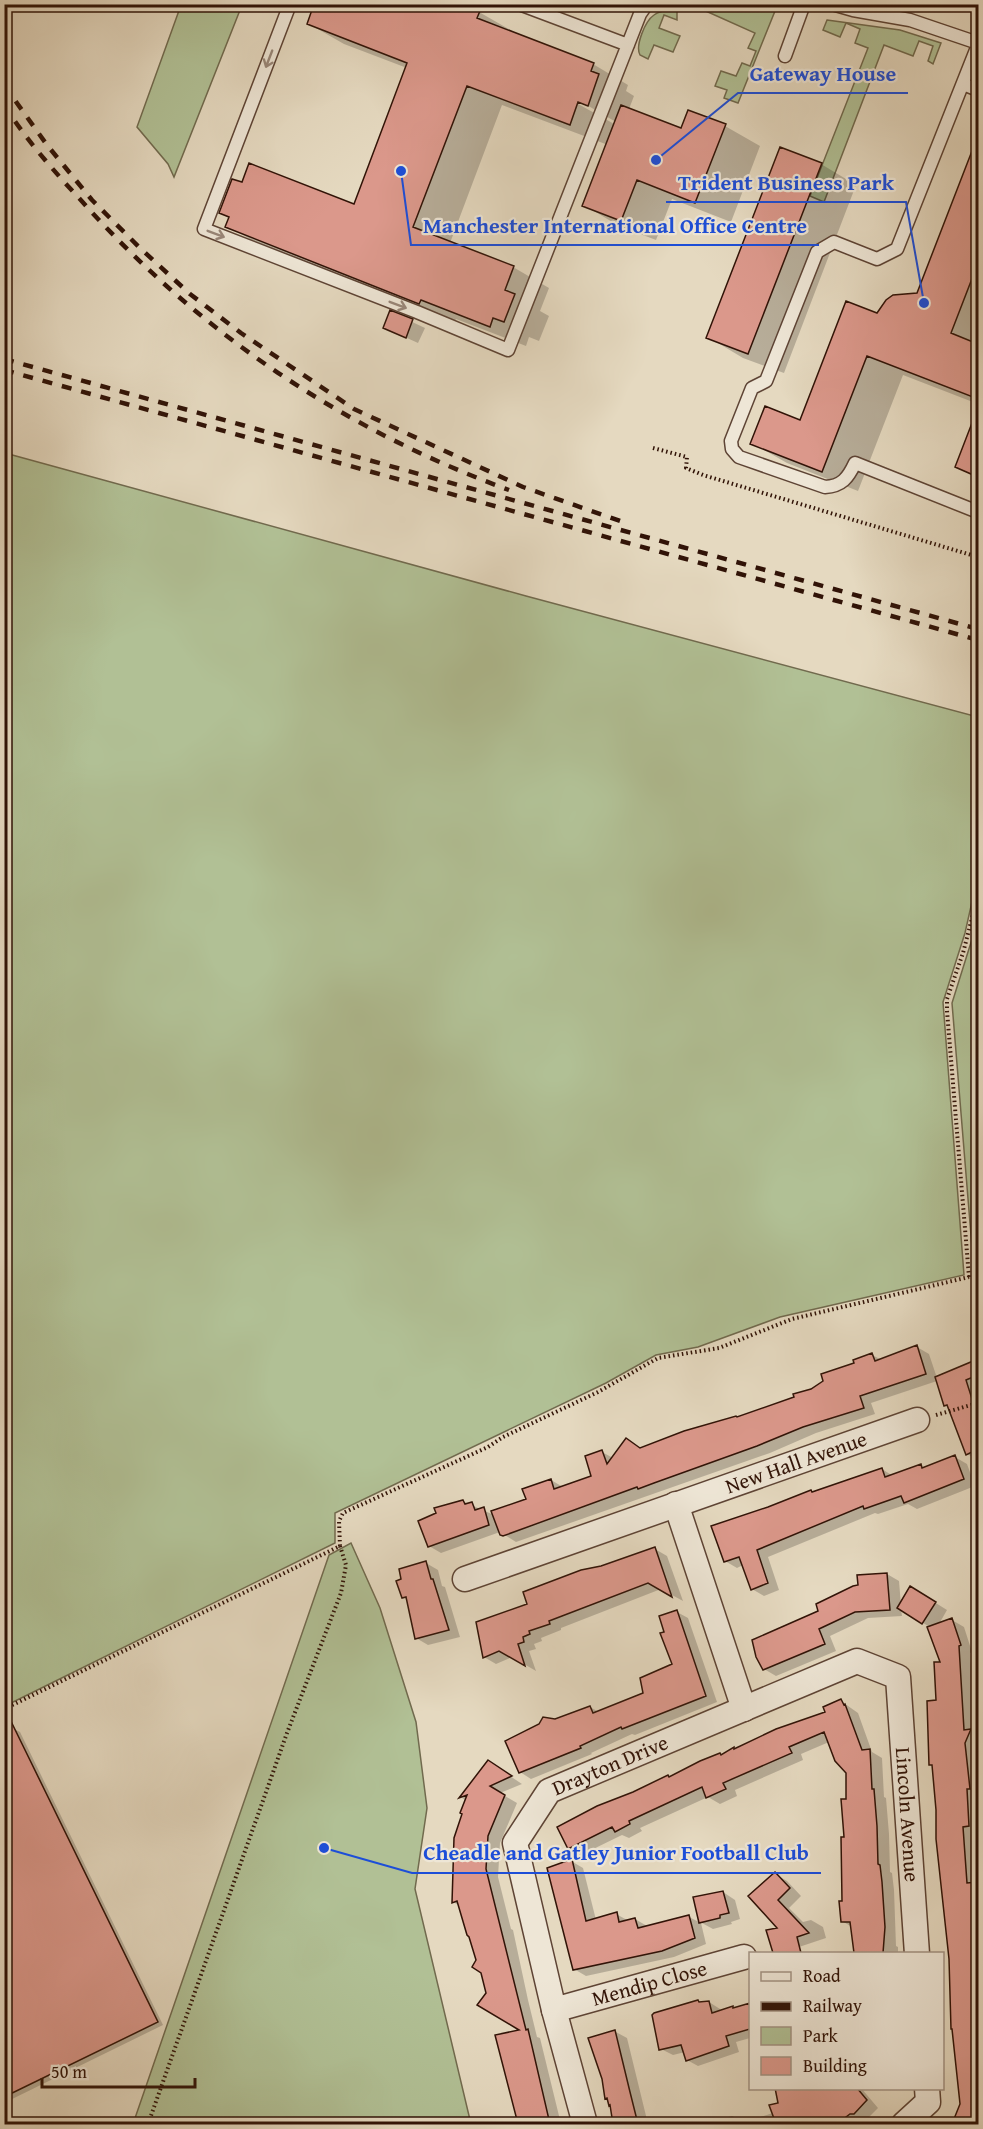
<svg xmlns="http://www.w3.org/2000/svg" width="983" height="2129" font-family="'Gentium Book Plus',serif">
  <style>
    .green { fill: #b1c095; stroke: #716a4e; stroke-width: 1.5 }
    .shadow { fill: #0003; fill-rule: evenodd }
    .building { fill: #db988b; stroke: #311307; stroke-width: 1.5 }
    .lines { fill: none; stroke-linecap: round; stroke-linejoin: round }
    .lane-casing { stroke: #5e4435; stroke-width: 15 }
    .street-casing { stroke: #5e4435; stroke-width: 27 }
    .path { stroke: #311307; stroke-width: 4; stroke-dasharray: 1.5 3; stroke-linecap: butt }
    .lane { stroke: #eee6d6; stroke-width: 12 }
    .street { stroke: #eee6d6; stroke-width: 24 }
    .rail { stroke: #311307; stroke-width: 4.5; stroke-dasharray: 10 10; stroke-linecap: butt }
    .oneway { stroke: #998779 }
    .labels { text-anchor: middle; stroke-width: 4.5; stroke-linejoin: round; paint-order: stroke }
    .street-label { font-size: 21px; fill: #311307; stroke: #eee6d6 }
    .leader { fill: none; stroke: #1d4ed8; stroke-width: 2 }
    .callout-dot { fill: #1d4ed8; stroke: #eee6d6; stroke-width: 2 }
    .callout-label { font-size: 22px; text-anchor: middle; font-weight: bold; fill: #1d4ed8; stroke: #eee6d6; stroke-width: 4.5; stroke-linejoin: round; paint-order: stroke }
  </style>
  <rect width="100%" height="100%" fill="#e5d9c0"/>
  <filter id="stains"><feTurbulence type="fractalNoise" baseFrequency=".00333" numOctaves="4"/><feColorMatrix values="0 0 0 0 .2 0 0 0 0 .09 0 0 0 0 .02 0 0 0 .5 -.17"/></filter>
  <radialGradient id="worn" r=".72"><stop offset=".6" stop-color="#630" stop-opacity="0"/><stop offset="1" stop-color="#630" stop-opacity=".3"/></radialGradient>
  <!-- green -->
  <path class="green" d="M181,5H242L174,177L168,164L137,127Z
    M769,5L773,7L775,11L738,103L724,98L727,90L715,86L721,71L736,76L742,63L750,66L756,51L748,48L755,33L699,8Z
    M677,9V20L664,15L659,28L680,36L673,52L654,45L648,59L640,55C635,46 645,21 654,15C660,10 669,10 677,9Z
    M827,20L900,30L941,43L933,64L928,61L933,46L919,41L913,56L884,45L824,202L810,196L868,48L855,43L860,29L846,23L840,37L823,30Z
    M5,453L526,596L978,717V875L965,933L943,1002L964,1275L780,1317L698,1347L656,1355L606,1383L335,1513V1543L5,1706Z
    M978,920V1272H974L952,1003Z
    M351,1543L380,1608L416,1722L427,1808L415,1889L471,2124H133L329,1555Z"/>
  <!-- shadow -->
  <path class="shadow" d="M479,12L514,32L593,64L628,85L626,91L634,96L629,109L682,130L725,126L760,146L731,222L672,199L656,240L619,226L584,205L608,145L502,105L450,243L513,267L549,288L540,311L549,316L539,341L529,337L526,346L456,319L454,323L262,246L227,226L230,218L221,213L355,206L407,68L344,44L309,24ZM573,97L616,122V125L571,100Z
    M978,139V404L903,375L858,491L787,463L752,443L801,422L878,315L918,294Z
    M821,164L856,185L784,373L743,358L708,337Z
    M391,312L425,328L418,343L385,328Z
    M978,411V479L957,467Z
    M917,1347L929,1354L937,1378L976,1361L978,1363V1460L967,1454L950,1407L945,1405L937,1381L871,1403L875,1414L816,1433L770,1453L516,1542L500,1532L441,1553L429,1546L462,1501L494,1515L528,1500L551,1480L563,1487L593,1477L602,1452L613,1458L626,1440L641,1449L738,1418L796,1398L872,1355L882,1360Z
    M955,1457L967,1464L975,1486L917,1509L908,1504L878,1514L875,1513L768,1557L779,1590L764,1596L752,1589L743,1565L737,1568L725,1561L814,1493L882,1469L893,1476L921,1466L925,1468Z
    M655,1549L667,1556L683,1601L661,1589L561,1628V1630L541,1638L542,1641L534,1644L536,1649L529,1651L536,1671L512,1657L496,1664L484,1657L529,1604L602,1567Z
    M426,1563L438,1570L442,1586L445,1587L460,1637L428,1645L416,1638L408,1600L403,1597Z
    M887,1574L899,1581L901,1605L923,1595L947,1610L939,1624L952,1620L964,1627L972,1652L970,1653L975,1734L978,1735L976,1750L978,1770V1833H974L978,1884V2124H954L961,2104L938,1701L942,1663L928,1626L901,1609L902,1616L868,1618L830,1636L836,1651L776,1676L764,1669L820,1612Z
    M677,1612L688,1618L717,1702L635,1735L632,1734L591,1753L592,1754L531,1779L520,1772L556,1721L590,1707L599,1712L645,1694L674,1665L666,1633Z
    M841,1701L858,1713L872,1752L882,1758L884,1797L886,1798L889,1834L890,1872L892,1873L894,1890L896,1946L898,1947V1954H855L852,1927L842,1921L848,1800L847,1773L829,1742L801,1754L803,1760L735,1790L737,1796L720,1804L708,1797L640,1828L642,1831L629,1838L622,1835L581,1855L569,1848L670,1778L827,1713Z
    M14,1729L20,1732L163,2025L4,2103V1733Z
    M489,1762L522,1784L500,1793L517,1803L500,1843L498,1877L511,1929L513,1930L528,2000L537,2037L540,2038L561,2124H519L497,2037L523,2030L487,1993L460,1906L453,1902L467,1801L462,1798Z
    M571,1861L583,1868L596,1920L616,1914L629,1921L635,1919L647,1926L689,1917L701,1923L706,1944L674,1957L586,1976L574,1969Z
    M775,1874L787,1881L801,1896L789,1908L803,1922L811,1920L823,1927L826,1938L784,1952L779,1928Z
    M723,1892L735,1900L740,1919L731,1922L732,1924L713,1929L700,1922Z
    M709,2002L720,2009L721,2012L733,2007L736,2009L750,2005V2038L736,2042L739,2052L698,2066L687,2060L685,2052L673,2055L661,2049L701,2004Z
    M614,2031L627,2038L648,2124H615L603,2079Z
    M829,2088H861L878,2108L866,2120H863L857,2124H704L732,2116L744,2122L773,2113Z"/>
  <!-- building -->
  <path class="building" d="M314,4H463L480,11L477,18L594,63L591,71L599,74L588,106L578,102L570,125L467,86L413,227L514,266L505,290L515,294L504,322L493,318L490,327L421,300L419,304L225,227L229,217L219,213L232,179L242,182L249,163L354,204L407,63L307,24Z
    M621,105L681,128L688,110L726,124L695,203L637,180L621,221L582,206Z
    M977,138L978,263L951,333L978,344V399L867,356L822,472L750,444L765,406L800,420L846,301L877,313L886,300L893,295L917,293Z
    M780,147L822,163L748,354L706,338Z
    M390,310L413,319L406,338L383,328Z
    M977,410H978V477L955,467Z
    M917,1345L926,1374L860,1396L864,1408L803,1427L757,1446L654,1483L638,1489L637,1487L503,1536L500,1535L491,1511L526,1499L522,1489L551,1479L554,1489L591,1476L585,1456L602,1450L607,1464L626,1438L640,1448L684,1431L736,1416L737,1417L794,1397L793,1394L811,1389L823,1381L821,1374L854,1363L853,1360L872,1353L875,1361Z
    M978,1359V1375L966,1380L978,1418V1449L966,1455L947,1405L944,1406L935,1377Z
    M955,1455L964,1479L904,1503L901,1496L864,1509L863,1506L757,1550L768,1583L751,1590L739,1557L724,1562L711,1526L768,1507L811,1490L812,1492L882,1468L885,1477L921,1464L922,1468Z
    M463,1500L465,1504L472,1502L475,1510L484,1507L489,1525L428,1547L418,1521L436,1513L434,1508Z
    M655,1547L672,1597L648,1583L549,1621L550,1624L529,1631L530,1634L523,1637L524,1642L518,1644L525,1666L499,1651L483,1658L476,1622L527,1604L523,1592L581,1570L601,1566Z
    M426,1561L431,1579H433L449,1630L415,1639L406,1597L402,1598L396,1581L401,1579L399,1569Z
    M887,1573L890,1610L855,1612L819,1629L825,1644L763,1670L756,1657L752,1640L818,1611L816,1604L853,1586L858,1585L857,1575Z
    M910,1586L936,1602L922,1624L897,1608Z
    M677,1610L706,1696L622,1729L621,1727L580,1746L581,1748L519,1773L505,1741L539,1724L543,1717L555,1719L590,1706L593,1713L643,1693L640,1678L672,1664L660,1633L664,1632L659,1616Z
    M952,1618L961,1645L959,1646L964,1730L971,1729L965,1743L970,1789H967L969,1826L963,1827L967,1883L978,1882V2124H952L960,2104L952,2029H951L949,1959L936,1839V1810L932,1765H929L927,1701L936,1700L934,1662H940L927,1627Z
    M841,1699L844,1705L845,1704L862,1750L870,1749L872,1789H874L877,1826L878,1864L880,1865L882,1882L885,1927L883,1953H854L850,1922H841L839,1901H842L841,1837H844L841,1799H846V1773L835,1761L824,1732L789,1747L792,1753L723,1783L726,1789L706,1798L702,1787L629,1821L630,1824L615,1832L612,1827L568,1849L557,1827L597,1806L633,1792L668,1775L669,1777L700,1761L720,1753L721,1755L734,1747V1749L776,1729L825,1712L823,1707Z
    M4,1707L158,2022L4,2097Z
    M488,1760L512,1776L490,1786L505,1795L488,1836L486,1869L526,2030L528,2029L550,2124H518L495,2035L519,2030L477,2005L486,1993L481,1973L472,1967L476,1960L469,1937L467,1935L457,1901L452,1903L454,1838L462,1814L460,1813L467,1795L459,1798Z
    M572,1859L586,1921L617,1912L619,1922L635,1918L638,1928L689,1915L695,1938L662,1951L573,1970L547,1868Z
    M775,1872L790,1888L778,1900L809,1933L797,1937L801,1953H773L766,1930L777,1928L748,1896Z
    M723,1891L729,1913L720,1915V1918L699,1923L693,1897Z
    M698,2000L699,2002L709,2001L712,2013L733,2006V2008L750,2003V2029L726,2036L729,2046L686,2061L681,2045L659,2050L652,2015L654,2013Z
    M615,2030L630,2092L638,2124H613L610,2105L609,2106L607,2098L605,2099L602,2079L588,2038Z
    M775,2088H857L867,2100L854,2114H850L842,2120L840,2118L819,2124H776L769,2105L778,2103Z"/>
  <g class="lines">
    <defs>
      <path id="lane" d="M290,4L204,229L417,312L508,350L640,14L647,4
        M519,4L628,45
        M832,4L853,10L910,20L978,43
        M978,45L897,249L877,259L834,242L817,252L766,381L752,388L731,441L732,449L739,457L825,487C842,486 848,478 855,463L978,512
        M785,56L804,4
        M963,84L978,90"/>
      <g id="street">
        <path d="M676,1504L744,1709"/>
        <path id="s1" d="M465,1579L917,1420"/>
        <path id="s2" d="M554,2010L744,1957"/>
        <path id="s3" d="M585,2124L554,2010L515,1843L549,1791L857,1661L898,1677L917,1954"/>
        <path d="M904,2124L928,2102L927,2088"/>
      </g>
    </defs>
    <!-- lane casing -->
    <use href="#lane" class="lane-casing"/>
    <!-- street casing -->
    <use href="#street" class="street-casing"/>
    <!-- path -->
    <path class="path" d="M653,448L687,457L686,468L703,475L978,557
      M969,1277L947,1011V999L963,953L978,895
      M936,1415L978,1403
      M4,1709L340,1546L339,1521L343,1513L488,1447L503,1437L598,1392L658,1358L719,1348L792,1319L969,1277L978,1278
      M148,2124L287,1733L341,1593L346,1565L340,1546"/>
    <!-- lane -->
    <use href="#lane" class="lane"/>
    <!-- street -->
    <use href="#street" class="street"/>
    <!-- rail -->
    <path class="rail" d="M4,85L47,145L92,200L141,249L190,294L241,333L354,409L523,487L620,521
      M4,105C25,138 52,169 78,197C198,332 340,428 509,490
      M4,359L978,629
      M4,370L978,640"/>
  </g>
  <!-- one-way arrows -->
  <defs><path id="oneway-shaft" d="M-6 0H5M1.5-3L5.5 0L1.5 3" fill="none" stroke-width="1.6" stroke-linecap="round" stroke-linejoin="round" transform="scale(1.5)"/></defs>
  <g class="oneway">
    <use href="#oneway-shaft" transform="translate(269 59) rotate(111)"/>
    <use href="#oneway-shaft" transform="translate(216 234) rotate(21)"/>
    <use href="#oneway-shaft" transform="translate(398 305) rotate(21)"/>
  </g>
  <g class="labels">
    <!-- street labels -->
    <g class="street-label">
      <text dy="7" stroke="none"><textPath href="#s1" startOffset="351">New Hall Avenue</textPath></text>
      <text dy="7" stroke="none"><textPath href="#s3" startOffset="418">Drayton Drive</textPath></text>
      <text dy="7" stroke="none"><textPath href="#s3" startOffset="868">Lincoln Avenue</textPath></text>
      <text dy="7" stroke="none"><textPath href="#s2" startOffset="99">Mendip Close</textPath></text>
    </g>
  </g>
  <!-- callouts -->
  <path class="leader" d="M656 160L738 93H908M924 303L906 202H666M401 171L411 245H819M324 1848L412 1873H821"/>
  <g class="callout-dot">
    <circle cx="656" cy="160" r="6"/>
    <circle cx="924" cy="303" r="6"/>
    <circle cx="401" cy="171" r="6"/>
    <circle cx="324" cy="1848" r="6"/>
  </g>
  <g class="callout-label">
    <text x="823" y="81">Gateway House</text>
    <text x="786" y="190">Trident Business Park</text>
    <text x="615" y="233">Manchester International Office Centre</text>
    <text x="616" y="1860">Cheadle and Gatley Junior Football Club</text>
  </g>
  <!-- margin -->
  <rect width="983" height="2129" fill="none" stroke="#e5d9c0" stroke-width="24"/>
  <rect x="6" y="6" width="971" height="2117" fill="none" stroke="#311307" stroke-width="3"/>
  <rect x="12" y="12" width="959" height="2105" fill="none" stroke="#311307" stroke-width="1.5"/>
  <!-- legend -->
  <rect x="749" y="1952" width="195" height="138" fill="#eee6d6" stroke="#a29283" stroke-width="1.5"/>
  <rect x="761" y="1972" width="30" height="9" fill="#eee6d6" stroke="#a29283" stroke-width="1.5"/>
  <text x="803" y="1982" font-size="18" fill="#311307">Road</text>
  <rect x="761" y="2002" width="30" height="9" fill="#311307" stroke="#a29283" stroke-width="1.5"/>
  <text x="803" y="2012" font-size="18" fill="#311307">Railway</text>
  <rect x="761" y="2027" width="30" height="18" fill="#b1c095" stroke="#a29283" stroke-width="1.5"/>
  <text x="803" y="2042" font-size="18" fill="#311307">Park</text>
  <rect x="761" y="2057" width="30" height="18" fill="#db988b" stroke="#a29283" stroke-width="1.5"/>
  <text x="803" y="2072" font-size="18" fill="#311307">Building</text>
  <!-- scale -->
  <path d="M42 2078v9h153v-9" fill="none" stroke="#311307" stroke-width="3"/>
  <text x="51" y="2078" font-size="18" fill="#311307" stroke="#eee6d6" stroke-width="4.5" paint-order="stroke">50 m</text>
  <rect width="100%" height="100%" filter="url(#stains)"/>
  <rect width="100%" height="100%" fill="url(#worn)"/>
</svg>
